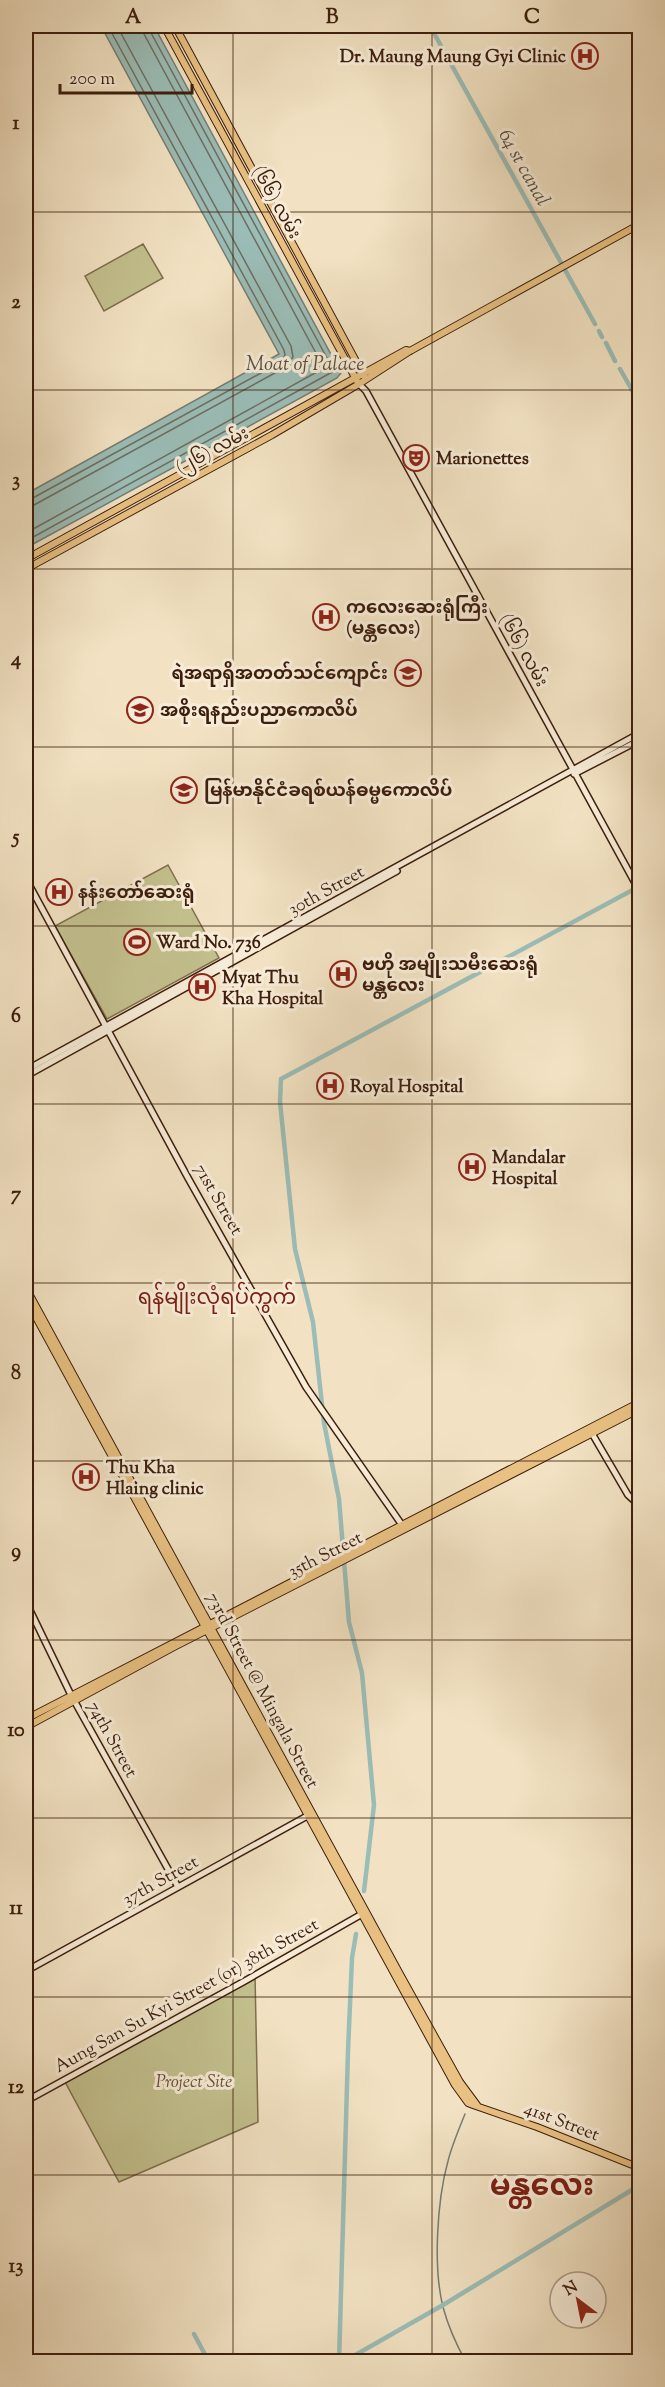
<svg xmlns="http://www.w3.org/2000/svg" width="665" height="2387" font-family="'Sorts Mill Goudy','Noto Sans Myanmar',serif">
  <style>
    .green { fill: #c3c08e; stroke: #806f4e; stroke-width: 1.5 }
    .water { fill: #9bbdb7; stroke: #757d73; stroke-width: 1.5 }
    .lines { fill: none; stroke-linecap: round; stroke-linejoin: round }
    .shore { stroke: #6c6e62; stroke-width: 1.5 }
    .stream { stroke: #757d73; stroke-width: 1.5 }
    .canal { stroke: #9bbdb7; stroke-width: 4.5 }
    .secondary-casing { stroke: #3d1e0d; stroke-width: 8 }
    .primary-casing { stroke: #3d1e0d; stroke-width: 8 }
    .secondary { stroke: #f7ecd8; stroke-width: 5 }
    .primary { stroke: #e9c182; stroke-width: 6 }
    .grid { fill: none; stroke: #3d1e0d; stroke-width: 1.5; stroke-opacity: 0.55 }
    .labels { text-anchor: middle; stroke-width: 6; stroke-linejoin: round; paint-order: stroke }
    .poi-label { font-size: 18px; font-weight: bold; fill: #3d1e0d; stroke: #f7ecd8; text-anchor: start }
    .street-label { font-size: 18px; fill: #3d1e0d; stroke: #f7ecd8 }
    .park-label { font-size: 18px; font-style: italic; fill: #654f34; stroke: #f7ecd8 }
    .water-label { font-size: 20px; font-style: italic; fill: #594e40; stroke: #f7ecd8 }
    .quarter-label { font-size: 21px; fill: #7a1f14; stroke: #f7ecd8 }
    .town-label { font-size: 30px; font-weight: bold; fill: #7a1f14; stroke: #f7ecd8 }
    .neatline { fill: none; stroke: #3d1e0d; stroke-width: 2 }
    .grid-label { font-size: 20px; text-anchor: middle; font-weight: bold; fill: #3d1e0d }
  </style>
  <rect width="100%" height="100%" fill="#f2e2c3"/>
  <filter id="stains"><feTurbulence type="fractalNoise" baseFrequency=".00333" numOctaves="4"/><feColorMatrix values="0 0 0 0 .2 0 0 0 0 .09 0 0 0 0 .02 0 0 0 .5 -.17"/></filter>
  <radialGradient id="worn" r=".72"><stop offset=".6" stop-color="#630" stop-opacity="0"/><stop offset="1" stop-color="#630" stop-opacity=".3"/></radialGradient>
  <!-- green -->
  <path class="green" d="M143,244L163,278L104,311L85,276Z
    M168,865L219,958L107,1019L55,926Z
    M255,1975L258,2122L119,2182L64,2080Z"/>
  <!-- water -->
  <path class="water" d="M101,26H154L341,373L337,378L26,548V494L279,354Z"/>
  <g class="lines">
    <!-- shore -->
    <path class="shore" d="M26,499H31L281,362L285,355L284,350L108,26
      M26,507L34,505L284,368L293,357L291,346L117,26
      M26,533L324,368L144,34L142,26
      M26,541L334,371L150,31V26"/>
    <!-- stream -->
    <path class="stream" d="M465,2114C459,2129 452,2145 448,2161C437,2201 433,2267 443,2307C448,2326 456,2344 466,2362"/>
    <!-- canal -->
    <path class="canal" d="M430,26L595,324
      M599,331L602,337
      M606,343L615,361
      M620,369L640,404
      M364,1891L374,1805L362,1673L349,1622L339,1499L324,1423L313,1322L295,1249L280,1102L281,1079L640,886
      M194,2334L209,2362
      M339,2362L348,2051L352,1958L356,1934
      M343,2362L443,2305L640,2185"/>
    <defs>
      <path id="secondary" d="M359,384L366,391L640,892
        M574,774L640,740
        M26,879L188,1178L306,1387L402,1525
        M26,1070L640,733
        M26,1076L397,871
        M590,1430L628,1495L640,1506
        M26,1602L71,1695L178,1887
        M26,1971L309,1815
        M26,2101L243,1982L362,1914"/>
      <path id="primary" d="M164,26L357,381
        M175,26L364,376
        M26,559L406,350L410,351
        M26,569L272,435L359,384L410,351L640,224
        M26,1288L401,1976L460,2082L477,2105
        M26,1299L455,2085L468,2103L473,2105L537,2127L640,2168
        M26,1719L640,1402
        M26,1727L172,1648L640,1409"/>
    </defs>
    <!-- secondary casing -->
    <use href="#secondary" class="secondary-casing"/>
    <!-- primary casing -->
    <use href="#primary" class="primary-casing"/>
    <!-- secondary -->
    <use href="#secondary" class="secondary"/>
    <!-- primary -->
    <use href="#primary" class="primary"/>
  </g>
  <!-- grid -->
  <path class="grid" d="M233,26V2362M432,26V2362M26,212H640M26,390H640M26,569H640M26,747H640M26,926H640M26,1104H640M26,1283H640M26,1461H640M26,1640H640M26,1818H640M26,1997H640M26,2175H640"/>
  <!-- icons -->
  <defs>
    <symbol id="hospital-ring" viewBox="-11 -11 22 22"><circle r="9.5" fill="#f7ecd8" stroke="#8f2418" stroke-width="1.5"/><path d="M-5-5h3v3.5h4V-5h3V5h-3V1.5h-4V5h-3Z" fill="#8f2418"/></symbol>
    <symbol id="theatre-ring" viewBox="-11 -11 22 22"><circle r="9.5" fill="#f7ecd8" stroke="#8f2418" stroke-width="1.5"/><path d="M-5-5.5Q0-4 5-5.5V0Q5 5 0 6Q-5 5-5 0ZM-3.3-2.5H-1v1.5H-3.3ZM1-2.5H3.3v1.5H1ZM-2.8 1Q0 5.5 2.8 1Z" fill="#8f2418"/></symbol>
    <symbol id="university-ring" viewBox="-11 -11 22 22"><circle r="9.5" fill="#f7ecd8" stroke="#8f2418" stroke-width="1.5"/><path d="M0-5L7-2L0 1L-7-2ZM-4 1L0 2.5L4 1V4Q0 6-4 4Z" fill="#8f2418"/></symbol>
    <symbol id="stadium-ring" viewBox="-11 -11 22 22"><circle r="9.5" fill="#f7ecd8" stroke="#8f2418" stroke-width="1.5"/><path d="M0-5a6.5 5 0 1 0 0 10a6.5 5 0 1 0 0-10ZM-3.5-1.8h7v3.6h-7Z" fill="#8f2418"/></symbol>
  </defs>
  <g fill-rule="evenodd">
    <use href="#hospital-ring" x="570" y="41" width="30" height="30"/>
    <use href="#theatre-ring" x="401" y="443" width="30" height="30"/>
    <use href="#hospital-ring" x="311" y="602" width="30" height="30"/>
    <use href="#university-ring" x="393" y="658" width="30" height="30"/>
    <use href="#university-ring" x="125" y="695" width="30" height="30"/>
    <use href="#university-ring" x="169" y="775" width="30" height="30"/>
    <use href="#hospital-ring" x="44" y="877" width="30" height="30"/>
    <use href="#stadium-ring" x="122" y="927" width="30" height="30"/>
    <use href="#hospital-ring" x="328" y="959" width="30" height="30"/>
    <use href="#hospital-ring" x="187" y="972" width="30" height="30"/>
    <use href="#hospital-ring" x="315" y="1071" width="30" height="30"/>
    <use href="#hospital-ring" x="457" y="1152" width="30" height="30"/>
    <use href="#hospital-ring" x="71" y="1462" width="30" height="30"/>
  </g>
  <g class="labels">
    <!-- poi labels -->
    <g class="poi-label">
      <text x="566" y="62" text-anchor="end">Dr. Maung Maung Gyi Clinic</text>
      <text x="436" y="464">Marionettes</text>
      <text x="346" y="613">ကလေးဆေးရုံကြီး<tspan x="346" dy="21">(မန္တလေး)</tspan></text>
      <text x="388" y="679" text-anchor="end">ရဲအရာရှိအတတ်သင်ကျောင်း</text>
      <text x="160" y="716">အစိုးရနည်းပညာကောလိပ်</text>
      <text x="204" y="796">မြန်မာနိုင်ငံခရစ်ယန်ဓမ္မကောလိပ်</text>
      <text x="78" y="898">နန်းတော်ဆေးရုံ</text>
      <text x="156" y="948">Ward No. 736</text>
      <text x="362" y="970">ဗဟို အမျိုးသမီးဆေးရုံ<tspan x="362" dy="21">မန္တလေး</tspan></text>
      <text x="222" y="983">Myat Thu<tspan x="222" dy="21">Kha Hospital</tspan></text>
      <text x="350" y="1092">Royal Hospital</text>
      <text x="492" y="1163">Mandalar<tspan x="492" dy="21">Hospital</tspan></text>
      <text x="106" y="1473">Thu Kha<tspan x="106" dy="21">Hlaing clinic</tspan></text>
    </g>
    <!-- street labels -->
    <g class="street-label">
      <text transform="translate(277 202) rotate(61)" y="6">(၆၆) လမ်း</text>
      <text transform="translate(212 450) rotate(-28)" y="6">(၂၆) လမ်း</text>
      <text transform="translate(524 650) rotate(61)" y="6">(၆၆) လမ်း</text>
      <text transform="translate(326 890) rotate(-29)" y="6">30th Street</text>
      <text transform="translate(219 1199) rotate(60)" y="6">71st Street</text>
      <text transform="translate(325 1554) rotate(-27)" y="6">35th Street</text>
      <text transform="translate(263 1690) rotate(62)" y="6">73rd Street @ Mingala Street</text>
      <text transform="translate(113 1739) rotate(61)" y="6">74th Street</text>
      <text transform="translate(160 1880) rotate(-29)" y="6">37th Street</text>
      <text transform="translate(186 1995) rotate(-29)" y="6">Aung San Su Kyi Street (or) 38th Street</text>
      <text transform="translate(562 2121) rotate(21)" y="6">41st Street</text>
    </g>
    <!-- park labels -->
    <g class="park-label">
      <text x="194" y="2087">Project Site</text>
    </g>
    <!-- water labels -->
    <g class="water-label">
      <text transform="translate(525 167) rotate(61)" y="7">64 st canal</text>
      <text x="305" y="370">Moat of Palace</text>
    </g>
    <!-- quarter labels -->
    <g class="quarter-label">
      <text x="217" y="1304">ရန်မျိုးလုံရပ်ကွက်</text>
    </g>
    <!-- town labels -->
    <g class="town-label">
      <text x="542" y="2195">မန္တလေး</text>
    </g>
  </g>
  <!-- margin -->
  <rect width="665" height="2387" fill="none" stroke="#f2e2c3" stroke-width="66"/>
  <!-- north arrow -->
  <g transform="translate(578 2300) rotate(328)"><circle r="28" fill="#f7ecd8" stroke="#ad9a87" stroke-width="1.5"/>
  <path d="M0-4.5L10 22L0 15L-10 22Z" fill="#8f2418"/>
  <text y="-9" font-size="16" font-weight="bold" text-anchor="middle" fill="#3d1e0d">N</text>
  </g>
  <!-- scale -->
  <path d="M60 84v9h132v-9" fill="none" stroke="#3d1e0d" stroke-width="3"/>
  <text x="69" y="84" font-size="18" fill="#3d1e0d" stroke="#f7ecd8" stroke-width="4.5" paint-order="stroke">200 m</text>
  <rect x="33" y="33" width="599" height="2321" class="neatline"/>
  <g class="grid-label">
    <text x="133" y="23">A</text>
    <text x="332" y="23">B</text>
    <text x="532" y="23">C</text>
    <text x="16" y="129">1</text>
    <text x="16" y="308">2</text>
    <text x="16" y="486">3</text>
    <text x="16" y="665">4</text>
    <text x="16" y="843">5</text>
    <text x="16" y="1022">6</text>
    <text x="16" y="1200">7</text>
    <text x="16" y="1379">8</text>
    <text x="16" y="1557">9</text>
    <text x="16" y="1736">10</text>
    <text x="16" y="1914">11</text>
    <text x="16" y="2093">12</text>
    <text x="16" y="2272">13</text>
  </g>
  <rect width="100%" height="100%" filter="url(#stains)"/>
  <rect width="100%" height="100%" fill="url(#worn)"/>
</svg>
